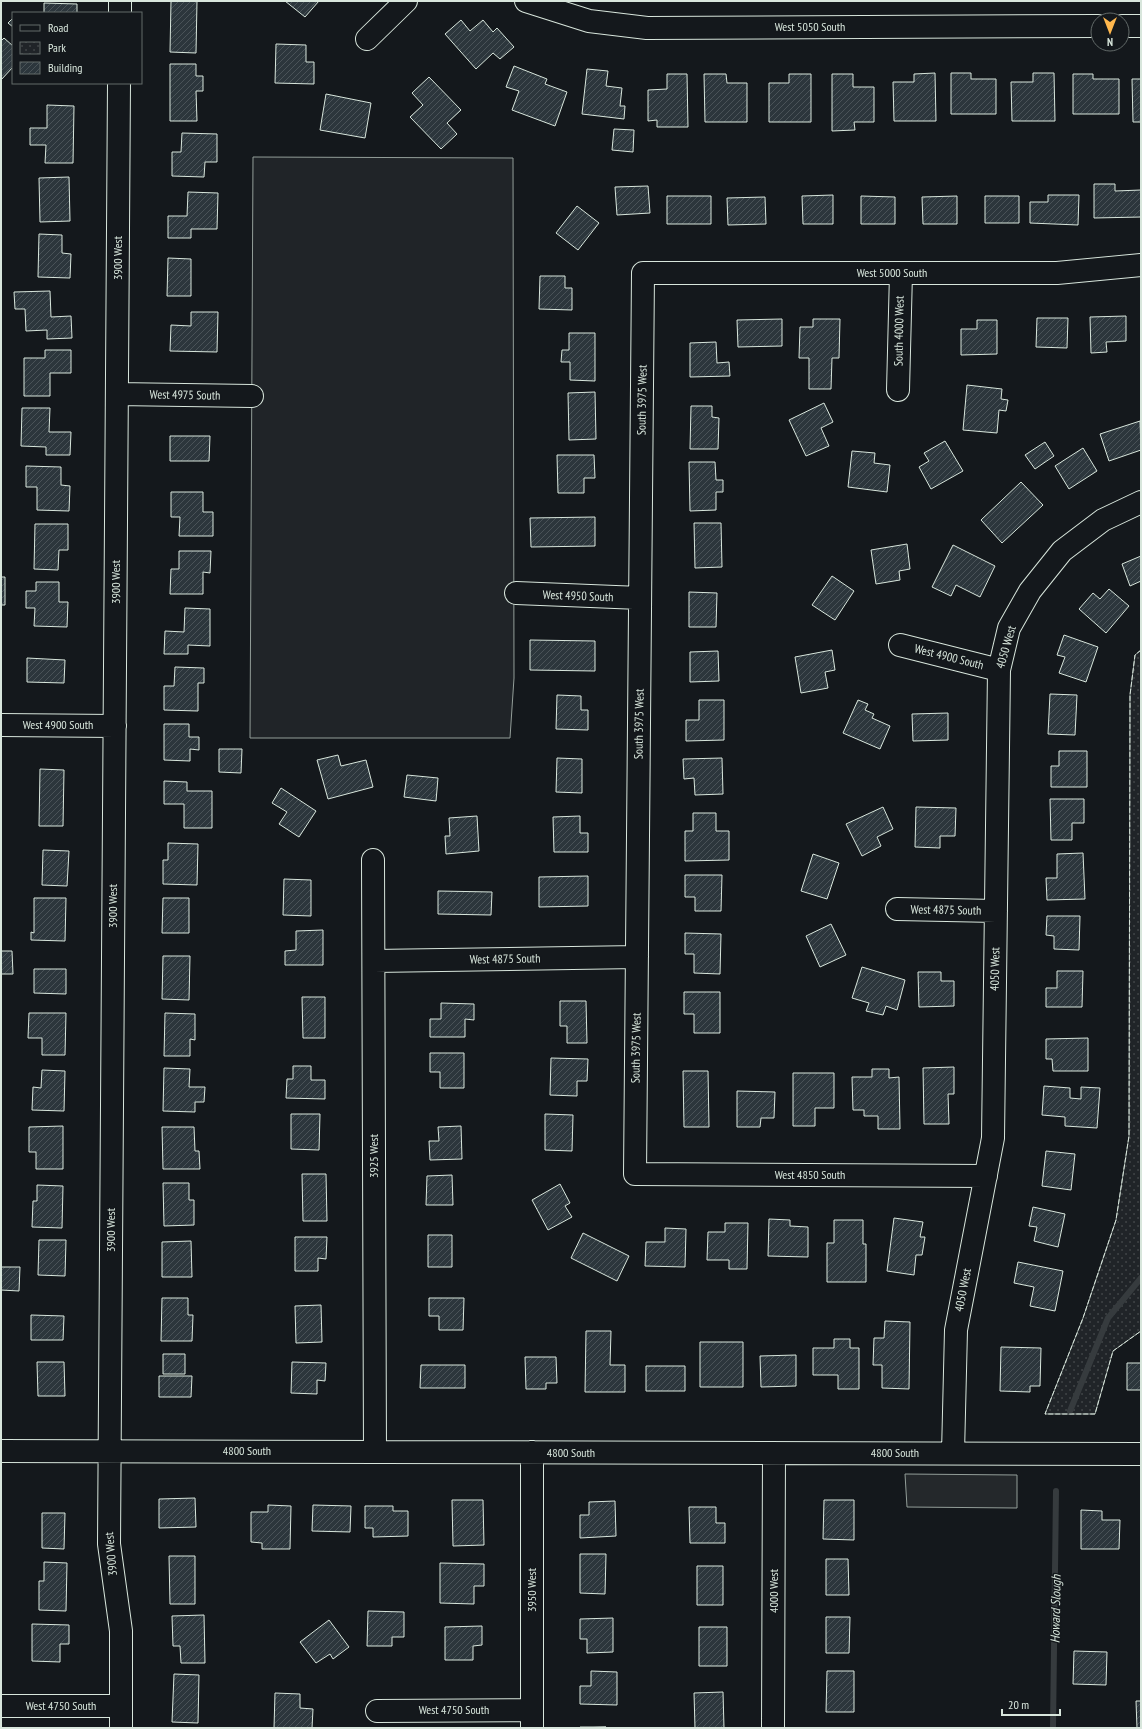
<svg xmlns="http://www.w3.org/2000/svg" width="1142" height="1729" font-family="'PT Sans Narrow',sans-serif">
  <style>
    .grass { fill: #202428; stroke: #939e99 }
    .park { fill: url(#park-dots); stroke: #939e99 }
    .parking { fill: #24282b; stroke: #939e99 }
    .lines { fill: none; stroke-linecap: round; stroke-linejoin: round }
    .stream { stroke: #363b3e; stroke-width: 6 }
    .building { fill: url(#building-hatch); stroke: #d8e6dc }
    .minor-casing { stroke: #d8e6dc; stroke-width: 24 }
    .minor { stroke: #14181c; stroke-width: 22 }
    .fence { stroke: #d8e6dc; stroke-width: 1; stroke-dasharray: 5 2; stroke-linecap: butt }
    .labels { text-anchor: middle; stroke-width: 3; stroke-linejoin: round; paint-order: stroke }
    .street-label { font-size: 12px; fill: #d8e6dc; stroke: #14181c }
    .water-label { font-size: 13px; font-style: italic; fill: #d8e6dc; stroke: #14181c }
  </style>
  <defs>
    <pattern id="park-dots" width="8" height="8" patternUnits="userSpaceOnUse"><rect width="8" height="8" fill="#202428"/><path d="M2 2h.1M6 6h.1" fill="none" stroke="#404447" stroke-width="1.8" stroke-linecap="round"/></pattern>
    <pattern id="building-hatch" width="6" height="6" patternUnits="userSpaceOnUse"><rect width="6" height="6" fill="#2c363c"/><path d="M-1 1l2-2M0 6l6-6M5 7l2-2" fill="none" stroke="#4a5358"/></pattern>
  </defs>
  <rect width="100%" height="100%" fill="#14181c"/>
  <!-- grass -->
  <path class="grass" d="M253,157L513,158L514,678L510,738H250Z"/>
  <!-- park -->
  <path class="park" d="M1141,650V1331L1113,1351L1095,1414H1045L1083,1318L1116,1220L1129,1136L1130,695L1135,655Z"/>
  <!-- parking -->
  <path class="parking" d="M905,1474L1017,1475V1508L907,1507Z"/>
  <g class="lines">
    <!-- stream -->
    <path class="stream" d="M1070,1411L1108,1318L1141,1278
      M1053,1728L1056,1491"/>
  </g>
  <!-- building -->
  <path class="building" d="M171,1H197L196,53L170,52Z
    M285,1H319L305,17Z
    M44,3L77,4V13H44Z
    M13,18V27L8,23Z
    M461,20L470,31L483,20L493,32L497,28L514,47L500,59L493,53L476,69L445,34Z
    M4,38L13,46V67L1,80V41Z
    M276,44L306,45V62H314V84L275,83Z
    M170,64H196V76H203V91H196L197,121H170Z
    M514,66L547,79L545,84L567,92L555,126L512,110L519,91L506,87Z
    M587,69L608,71L606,86L622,88L620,106H625L624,119L582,114Z
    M935,73L936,121H894L893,82H914V74Z
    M951,73H971V79H996V114H951Z
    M1033,73H1054L1055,121H1012L1011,82H1033Z
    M667,74H687L688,127H657V120L648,121V90L667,89Z
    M704,74H726L727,83H747V122H705Z
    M789,74H811V122H769V83H789Z
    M832,74H853V87H874V122H854L855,130L832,131Z
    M1073,74H1093V79H1119V114H1073Z
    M429,77L461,110L447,123L457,134L441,149L410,117L423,105L412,93Z
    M1132,79H1141V122H1133Z
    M326,94L371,103L365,138L320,130Z
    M47,105L74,106L73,163H45L46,145H30V128H47Z
    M614,129L634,130L633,152L612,150Z
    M182,133L217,134V162H205L204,177L172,176V152H181Z
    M69,177L70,221L40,222L39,178Z
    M1094,184H1115V191L1141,190V217L1094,218Z
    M648,186L650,213L617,215L615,187Z
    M188,192L218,193L217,229H191V238H168V216H187Z
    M833,195V224H803L802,196Z
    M1048,195H1079L1078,225L1030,223V202H1048Z
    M667,196H711V224H667Z
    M861,196L895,197V224H861Z
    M957,196V224H923L922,197Z
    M985,196H1019V223H985Z
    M765,197L766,224L728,225L727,198Z
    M577,206L599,223L578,250L556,233Z
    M39,234L62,235V253L71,254L70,278L38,277Z
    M168,258L191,259V296H167Z
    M540,276H565V288H572V310L539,309Z
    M50,291L51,317L71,316L72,338L47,339V330L26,331L25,309H15L14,292Z
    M191,312H218L217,352L170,351L171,325L191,326Z
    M1126,316V341L1106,342L1107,352L1091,353L1090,317Z
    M1037,318H1068L1067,348L1036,347Z
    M782,319V346L738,347L737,320Z
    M813,319H840L839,358H832L831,389H809V358H799L800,327H813Z
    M977,320H997V354L961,355V329H977Z
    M569,333H595V381L570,380V362H561L562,350H569Z
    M716,342L717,363L729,362L730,376L690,377V343Z
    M45,350H71V373H50V396H24V358H45Z
    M967,385L1002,389L1001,399L1008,400L1006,411L999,410L997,433L963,430Z
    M595,392L596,439L569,440L568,393Z
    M824,403L833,422L821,428L829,446L806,456L789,420Z
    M691,406H712V417L719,418L718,449H690Z
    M22,408H50L49,432H71L70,455H46V447L21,446Z
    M1140,421L1141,450L1109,461L1100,434Z
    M170,436H210L209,461H170Z
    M945,441L963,471L931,489L919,467L929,461L924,453Z
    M1045,442L1054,456L1035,469L1025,455Z
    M1083,448L1097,471L1069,489L1055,466Z
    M852,451L875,453L874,463L890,465L887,492L848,487Z
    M557,455H594L595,478H584V493H558Z
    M689,462H715L716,480H723V492H716V510L690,511Z
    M26,466L61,467V485L70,486L69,511L37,510V487H26Z
    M1021,482L1043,505L1002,543L981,520Z
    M171,492H203V512H213V536H179L180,517H171Z
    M595,517V546L531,547L530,518Z
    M694,523H721L722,567L695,568Z
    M35,524H68V550H59L58,570L34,569Z
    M907,544L910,569L899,571L900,580L876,584L871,550Z
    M953,545L995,566L980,597L956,585L951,596L932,587Z
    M179,551H211L210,573L203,572V594H170L171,569H179Z
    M1141,556V581L1130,586L1122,564Z
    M832,576L854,591L835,620L812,605Z
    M1,577H5V605H1Z
    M36,582H59V602H68L67,627L34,626L35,608H26V591H36Z
    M1109,589L1129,606L1106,633L1079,609L1093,593L1100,599Z
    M689,592L717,593L716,627H689Z
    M185,608L210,609V646L188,645V654H164L165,631L184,632Z
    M1064,635L1098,647L1086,682L1059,673L1065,657L1057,655Z
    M530,640L595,641V671L530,670Z
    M832,650L835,670L825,672L828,688L801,693L795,657Z
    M718,651L719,681L690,682V652Z
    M27,658L65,660L64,683L27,682Z
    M175,667L204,668V683H198V711L164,710V686H174Z
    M1050,694L1077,695L1075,735L1048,734Z
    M557,695L581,696V710H588V730L556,729Z
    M699,700H724V740L686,741V720H699Z
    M858,700L868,704L865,710L874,714L872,718L890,726L880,749L843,733Z
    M948,713V740L913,741L912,714Z
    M164,724H189V737H199V750L190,749V761L164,760Z
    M219,749H242L241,773L219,772Z
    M1059,751H1087V787H1051V766H1059Z
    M338,755L341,766L366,760L373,787L328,799L317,760Z
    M557,758L582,759V793L556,792Z
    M722,758L723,794L695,795L694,778L684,779L683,759Z
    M40,769L64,770L63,826H39Z
    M407,775L438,778L436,801L404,797Z
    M164,781L187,782V791H212V828H184V804H164Z
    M281,788L316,811L299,837L279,824L287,812L272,803Z
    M1050,799H1084V823H1072V840H1051Z
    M883,807L893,829L877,837L881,846L862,856L846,824Z
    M916,807L956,808L955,836H940V848L915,847Z
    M693,813H716V831H729V860L685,861V831H693Z
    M477,816L479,851L446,854L445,836H450L449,818Z
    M580,816V833H588V852H554L553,817Z
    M168,843L198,844L197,885L163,884V860H168Z
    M43,850L69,851L67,886L42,885Z
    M1083,853L1085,899L1047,900L1046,878H1057V854Z
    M813,854L839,863L827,899L801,891Z
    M685,875H722L721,911H695V897H685Z
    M588,876V906L539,907V877Z
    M284,879L311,880V916L283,915Z
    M438,891L492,892L491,915L438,914Z
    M34,898H66L65,941L31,940V932L34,933Z
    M163,898H189V933H162Z
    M1047,916H1080L1079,950L1054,949V936L1046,935Z
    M831,924L846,955L820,967L806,936Z
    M323,930V965H285V951L296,950V931Z
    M685,933L721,934L720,974L694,973V954H685Z
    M1,951H12L13,974H1Z
    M163,956H190L189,1000L162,999Z
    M862,967L905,980L897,1010L886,1006L883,1015L866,1011L869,1003L852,998Z
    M34,969H66V994L34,993Z
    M1057,971H1083L1082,1007H1046V988H1057Z
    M918,972H941V981H954V1006L919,1007Z
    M684,992H720V1033H694V1014H684Z
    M302,997H325V1038H303Z
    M560,1001H586L587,1043H567V1026H560Z
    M441,1003L474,1004V1020L465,1019V1037H430V1019H441Z
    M29,1013H66L65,1055H42V1038H28Z
    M165,1013L195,1014V1040L190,1039V1056H164Z
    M1088,1038V1071H1053L1052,1059H1046V1039Z
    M430,1053H464V1088H440V1072H430Z
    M551,1058L588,1059L587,1081H577V1096L550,1095Z
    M293,1066H311V1080H325V1099L286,1098L287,1079H293Z
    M954,1067V1094H948L949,1124H924L923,1068Z
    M164,1068L190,1069L189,1087H205L204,1102H195V1112L163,1111Z
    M872,1069H889V1078L899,1077L900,1129H878V1116H864V1110H853L852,1077H872Z
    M42,1070L65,1071L64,1111L32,1110L33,1087L41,1088Z
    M683,1071H708L709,1127H684Z
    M793,1073H834V1108H815V1126H793Z
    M1044,1086L1070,1088V1098L1081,1099V1087L1100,1088L1097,1128L1065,1126V1117L1042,1115Z
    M737,1091L775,1092L774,1118H761L760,1127H737Z
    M291,1114H320L319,1150L291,1149Z
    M545,1114L573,1115L572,1151L545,1150Z
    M63,1126V1169H36V1152H29V1127Z
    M461,1126L462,1159L430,1160L429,1141H439L438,1127Z
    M162,1127H194L195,1151H199L200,1169H163Z
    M1046,1151L1075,1154L1071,1190L1042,1186Z
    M302,1174H326L327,1221H303Z
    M452,1175L453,1205H426L427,1176Z
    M163,1183H189V1200H194V1225L164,1226Z
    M560,1184L570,1203L565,1206L572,1217L548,1230L532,1200Z
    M37,1185L63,1186L62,1228L32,1227L33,1201H37Z
    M1033,1207L1065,1214L1058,1247L1034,1241L1037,1227L1029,1226Z
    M894,1218L923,1222L920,1237H925L922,1255H916L914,1275L887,1271Z
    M769,1219L790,1220V1226L808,1227V1257L768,1256Z
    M834,1220H863V1244H866V1282H827V1243H834Z
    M725,1223H748L747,1269H729V1260H707L708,1232H725Z
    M665,1228L686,1229L685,1267L645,1266L646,1242H665Z
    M583,1233L629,1256L617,1281L571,1258Z
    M428,1235H452V1267H428Z
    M295,1237H327L326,1259L318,1258V1271H295Z
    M39,1240H66L65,1276L38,1275Z
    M191,1241L192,1277H162V1242Z
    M1018,1262L1063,1271L1055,1311L1030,1306L1034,1287L1014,1283Z
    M1,1267H20L19,1291L1,1290Z
    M162,1298H188V1315H193L192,1341H161Z
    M429,1298H464L463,1330H439V1316H429Z
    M321,1305L322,1342L296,1343L295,1306Z
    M31,1315L64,1316L63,1340H31Z
    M885,1321L910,1322L909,1389L882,1388V1365H873L874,1338H884Z
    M586,1331H611L610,1365H625V1392H585Z
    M834,1339H850V1348H859V1389H838V1375H813V1348H834Z
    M700,1342H743V1387H700Z
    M1001,1347L1041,1348L1040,1386H1030V1392L1000,1391Z
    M163,1354H185V1374H163Z
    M796,1355V1386L761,1387L760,1356Z
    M525,1357H556L557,1383H546V1389H526Z
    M37,1362H64L65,1396H38Z
    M292,1362L326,1363L325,1381L317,1380V1394L291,1393Z
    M1127,1363H1141V1390H1127Z
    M421,1365H465V1388H420Z
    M646,1366H685V1391H646Z
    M159,1376H192L191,1397H159Z
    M195,1498L196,1527L159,1528V1499Z
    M452,1500H483L484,1545L453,1546Z
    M824,1500H854V1540L823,1539Z
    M615,1501L616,1536L580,1538V1515H589V1502Z
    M268,1505L291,1506L290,1549H262V1543L251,1542V1512H268Z
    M313,1505L351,1506L350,1532L312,1531Z
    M365,1506H393V1511H408V1536L373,1537V1528H365Z
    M689,1507H716V1523H725V1543H690Z
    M1081,1510L1102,1511V1520H1120L1119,1549H1081Z
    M42,1513H65L64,1549L42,1548Z
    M580,1554H606L605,1594L580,1593Z
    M169,1556H195V1604H170Z
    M826,1559H848L849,1595H826Z
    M44,1562L67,1563L66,1611L39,1610V1581H44Z
    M440,1563L484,1564V1586H474V1604L440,1603Z
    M697,1566H723V1605H697Z
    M368,1611L404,1612V1637H392V1646H367Z
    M204,1615L205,1663H181L180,1646H173L172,1616Z
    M826,1617H850L849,1653H826Z
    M613,1618V1652L587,1653V1639H580V1619Z
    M329,1620L349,1647L333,1659L330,1654L316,1663L300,1642Z
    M32,1624L69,1625V1644H60V1662L32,1661Z
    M482,1626V1645L473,1646V1660H445V1627Z
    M699,1627H727V1666H699Z
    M1074,1651L1107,1652L1106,1685L1073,1684Z
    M591,1671L617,1672V1705L580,1704V1686H591Z
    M827,1671H854V1712H826Z
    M174,1674L199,1675L198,1723L172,1722Z
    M723,1692L724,1728H695L694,1693Z
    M275,1693L300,1694V1708L313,1709L312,1728H274Z
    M1136,1701H1141V1728H1137Z
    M580,1727H606L580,1728Z"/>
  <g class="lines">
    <defs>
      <path id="minor" d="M526,1L589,21L647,28L1098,26
        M120,13V1
        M1122,26H1141
        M367,39L406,1
        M119,83L109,1544L121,1631V1728
        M898,390L901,273
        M117,394L252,396
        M516,593L640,598
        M900,645L999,670
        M1,725L115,726
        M373,860L375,1452
        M897,909L996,911
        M374,961L637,957
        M986,1176L635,1174L643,273H1057L1141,265
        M1,1451L1141,1454
        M953,1453L956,1330L993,1138L999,670L1009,628L1030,591L1062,551L1103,520L1141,502
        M1,1706H121
        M377,1711L532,1710
        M532,1728V1452
        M773,1728L774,1453"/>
    </defs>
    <!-- minor casing -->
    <use href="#minor" class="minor-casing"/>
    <!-- minor -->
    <use href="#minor" class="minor"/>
    <!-- fence -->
    <path class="fence" d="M1141,650L1135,655L1130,695L1129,1136L1116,1220L1083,1318L1045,1414H1095L1113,1351L1141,1331"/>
  </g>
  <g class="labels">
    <!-- street labels -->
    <g class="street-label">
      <text x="810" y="31">West 5050 South</text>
      <text transform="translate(118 258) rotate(-90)" y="4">3900 West</text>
      <text x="892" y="277">West 5000 South</text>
      <text transform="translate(899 331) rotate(-89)" y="4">South 4000 West</text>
      <text transform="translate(185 395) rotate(1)" y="4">West 4975 South</text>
      <text transform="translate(642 400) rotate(-89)" y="4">South 3975 West</text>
      <text transform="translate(116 582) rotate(-90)" y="4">3900 West</text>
      <text transform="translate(578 596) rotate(2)" y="4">West 4950 South</text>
      <text transform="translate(1006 647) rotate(-74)" y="4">4050 West</text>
      <text transform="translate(949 657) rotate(14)" y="4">West 4900 South</text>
      <text transform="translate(639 724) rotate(-89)" y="4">South 3975 West</text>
      <text x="58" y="729">West 4900 South</text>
      <text transform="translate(113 906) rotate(-90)" y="4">3900 West</text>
      <text transform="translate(946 910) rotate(1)" y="4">West 4875 South</text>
      <text transform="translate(505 959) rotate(-1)" y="4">West 4875 South</text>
      <text transform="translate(995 969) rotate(-89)" y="4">4050 West</text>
      <text transform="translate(636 1048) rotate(-89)" y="4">South 3975 West</text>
      <text transform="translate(374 1156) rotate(-90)" y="4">3925 West</text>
      <text x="810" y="1179">West 4850 South</text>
      <text transform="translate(111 1230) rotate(-90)" y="4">3900 West</text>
      <text transform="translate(963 1290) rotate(-79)" y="4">4050 West</text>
      <text x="247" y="1455">4800 South</text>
      <text x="571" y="1457">4800 South</text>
      <text x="895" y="1457">4800 South</text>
      <text transform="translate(111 1554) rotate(-95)" y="4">3900 West</text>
      <text transform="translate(532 1590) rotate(-90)" y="4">3950 West</text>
      <text transform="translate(774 1591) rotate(-90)" y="4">4000 West</text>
      <text x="61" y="1710">West 4750 South</text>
      <text x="454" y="1714">West 4750 South</text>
    </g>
    <!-- water labels -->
    <g class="water-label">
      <text transform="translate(1055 1609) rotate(-89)" y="5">Howard Slough</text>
    </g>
  </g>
  <!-- border -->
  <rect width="1142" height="1729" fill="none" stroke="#d8e6dc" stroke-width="4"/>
  <!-- legend -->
  <rect x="12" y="12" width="130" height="72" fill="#14181c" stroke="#626a69"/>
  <rect x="20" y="25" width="20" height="6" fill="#14181c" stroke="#626a69"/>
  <text x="48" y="32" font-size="12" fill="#d8e6dc">Road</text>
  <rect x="20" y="42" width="20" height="12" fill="url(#park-dots)" stroke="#626a69"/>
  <text x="48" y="52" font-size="12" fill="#d8e6dc">Park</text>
  <rect x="20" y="62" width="20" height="12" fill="url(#building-hatch)" stroke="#626a69"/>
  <text x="48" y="72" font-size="12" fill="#d8e6dc">Building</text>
  <!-- north arrow -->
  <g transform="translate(1110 32) rotate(180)"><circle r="19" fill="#14181c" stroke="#626a69"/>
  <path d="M0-3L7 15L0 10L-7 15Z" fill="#ffb74d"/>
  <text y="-6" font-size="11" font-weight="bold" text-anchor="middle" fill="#d8e6dc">N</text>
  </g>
  <!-- scale -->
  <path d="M1002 1709v6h58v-6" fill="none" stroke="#d8e6dc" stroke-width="2"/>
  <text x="1008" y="1709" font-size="12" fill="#d8e6dc" stroke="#14181c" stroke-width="3" paint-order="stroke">20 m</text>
</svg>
